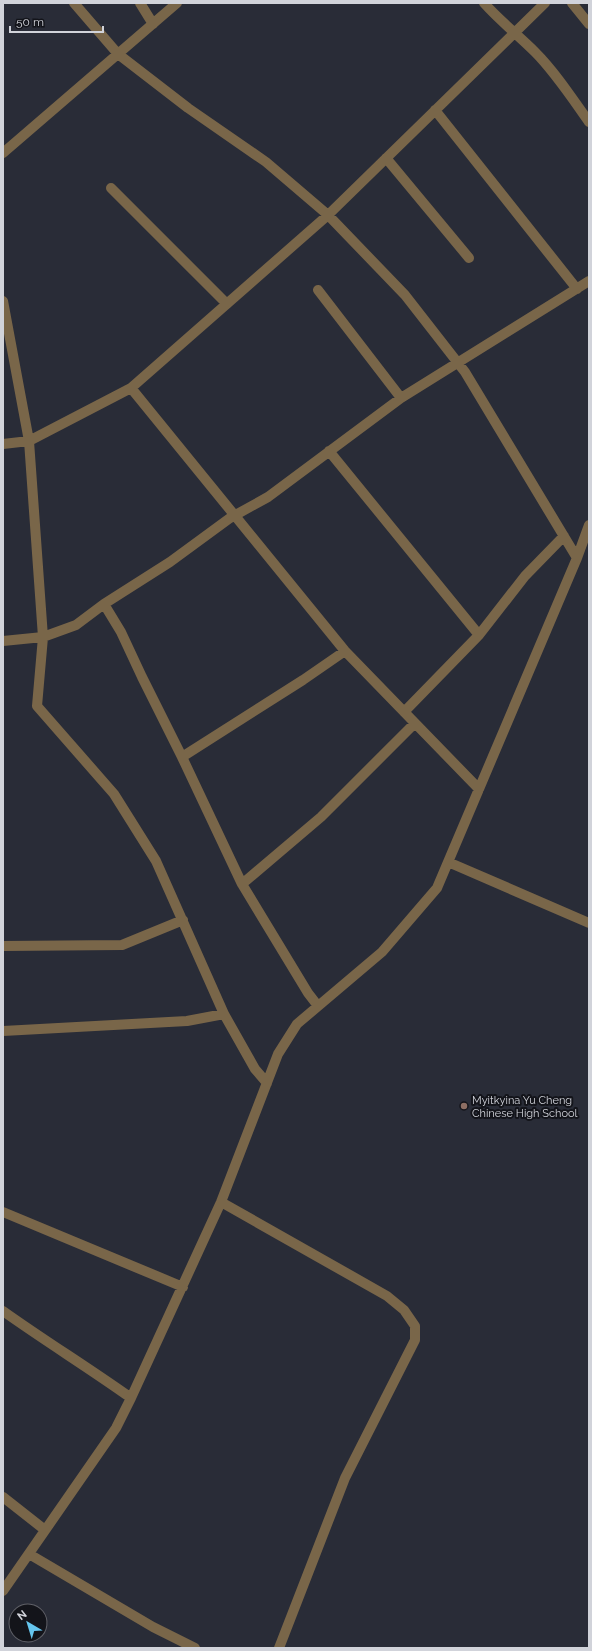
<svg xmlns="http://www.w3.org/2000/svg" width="592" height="1651" font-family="Raleway,sans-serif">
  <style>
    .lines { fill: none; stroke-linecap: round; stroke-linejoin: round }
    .minor { stroke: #796649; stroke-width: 10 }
    .education-dot { fill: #8d6e63; stroke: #13141a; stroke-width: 1.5 }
    .labels { text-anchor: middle; stroke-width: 4; stroke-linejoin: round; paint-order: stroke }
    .poi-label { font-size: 11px; fill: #d1d3da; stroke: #13141a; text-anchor: start }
  </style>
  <rect width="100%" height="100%" fill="#292c37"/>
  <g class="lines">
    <!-- minor -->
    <path class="minor" d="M74,3L118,54L188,108L266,162L328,215L405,295L465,372L577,558
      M140,3L153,24
      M484,3C500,21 518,35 535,52C555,72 572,98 589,122
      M572,3L589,24
      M435,110L577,289
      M3,153L177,3
      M386,158L469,258
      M111,188L227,304
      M318,290L401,398
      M3,301L29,441L43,637L37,706L114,794L156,861L224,1014
      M131,388L345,651L479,789
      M3,444L29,441L131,388L328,215L545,3
      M329,451L479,635
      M104,604L121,632L142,677L182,757L242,884L308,993L318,1006
      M3,641L43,637L76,625L104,604L170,562L230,518L268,497L401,398L589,281
      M404,712L479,635L525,576L564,536
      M182,757L303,680L345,651
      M448,862L589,923
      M242,884L321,817L415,723
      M3,946L122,945L183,920
      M3,1031L187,1021L224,1014L255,1069L267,1083
      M221,1202L387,1296L404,1310L415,1326V1340L345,1478L279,1648
      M3,1212L183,1287
      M3,1311C45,1341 89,1368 131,1398
      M3,1497L45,1530
      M29,1554L153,1627L195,1648
      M3,1591L116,1428L131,1398L221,1202L278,1054L297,1024L382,952L437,888L577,558L589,525"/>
  </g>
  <!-- markers -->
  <circle class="education-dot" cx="464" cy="1106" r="4"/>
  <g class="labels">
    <!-- poi labels -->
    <g class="poi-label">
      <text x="472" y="1104">Myitkyina Yu Cheng<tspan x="472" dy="13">Chinese High School</tspan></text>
    </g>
  </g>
  <!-- border -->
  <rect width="592" height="1651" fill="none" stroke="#d1d3da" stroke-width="8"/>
  <!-- north arrow -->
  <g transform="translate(28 1623) rotate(322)"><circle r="19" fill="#13141a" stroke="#5f6067"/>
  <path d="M0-3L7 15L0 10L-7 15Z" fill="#65c5ee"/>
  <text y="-6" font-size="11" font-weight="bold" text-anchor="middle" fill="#d1d3da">N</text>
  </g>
  <!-- scale -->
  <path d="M10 26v6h93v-6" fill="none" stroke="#d1d3da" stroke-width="2"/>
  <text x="16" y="26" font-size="12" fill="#d1d3da" stroke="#13141a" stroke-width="3" paint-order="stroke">50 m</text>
</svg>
